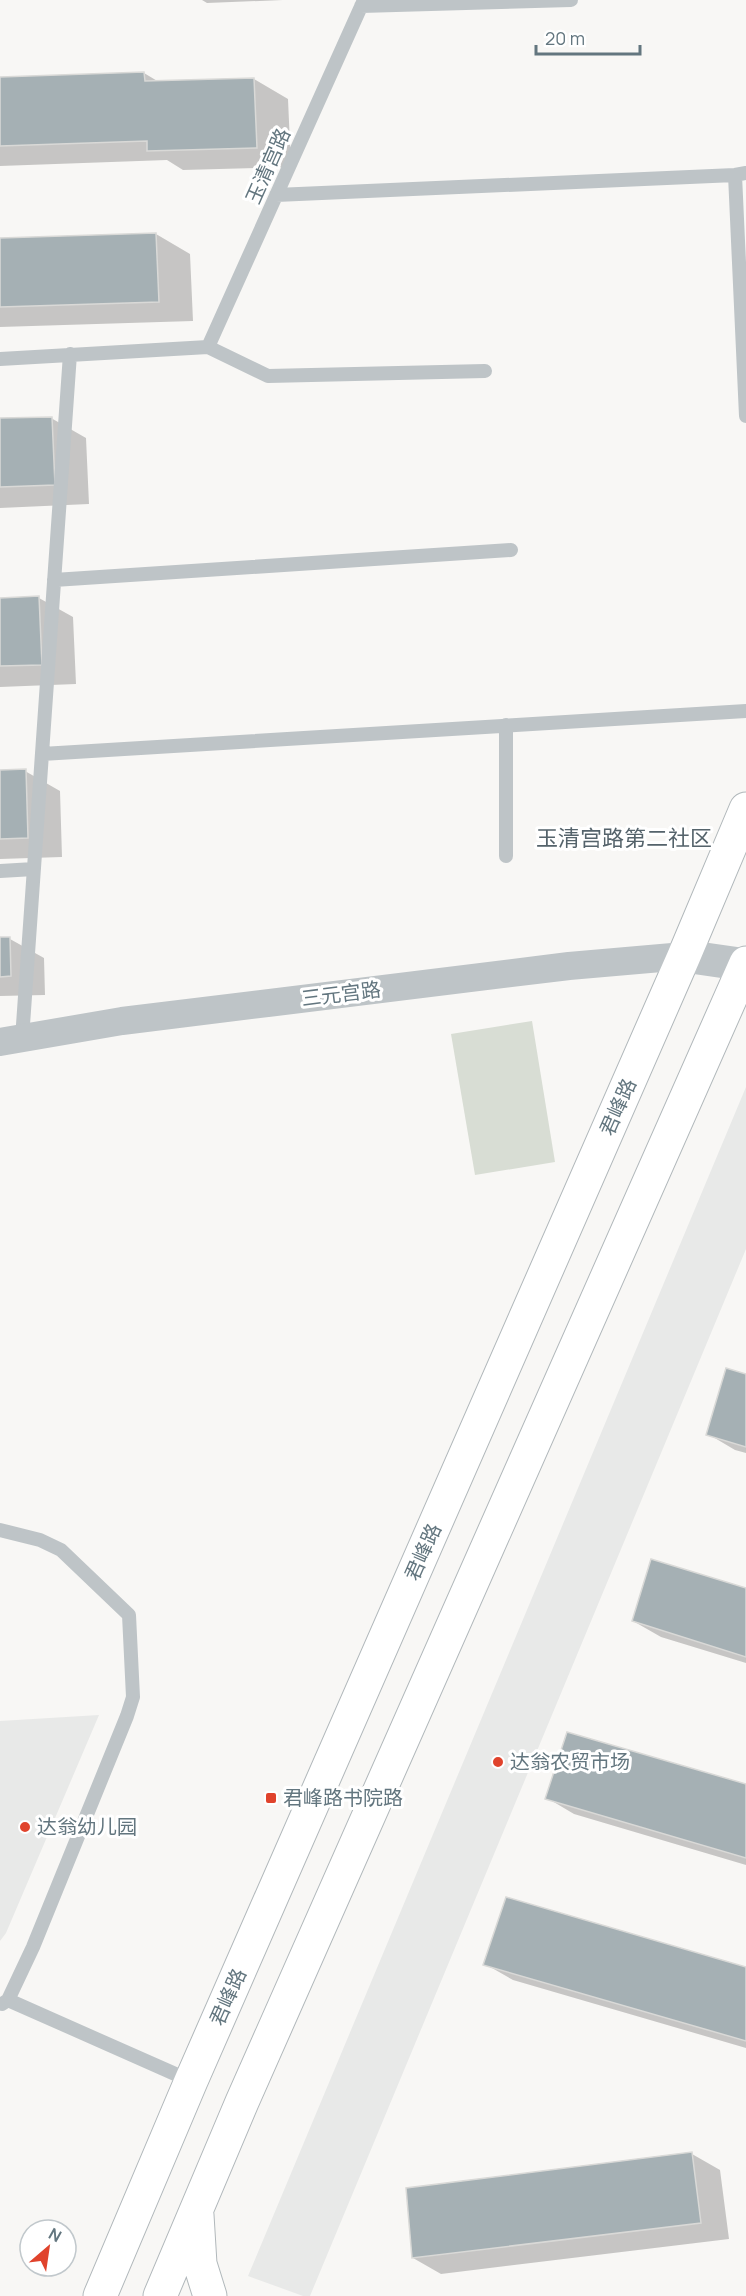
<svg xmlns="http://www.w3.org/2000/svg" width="746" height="2296" font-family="Manrope,'Noto Sans SC',sans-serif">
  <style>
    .built { fill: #e8e9e8 }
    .green { fill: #d8ddd4 }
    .shadow { fill: #0003 }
    .building { fill: #a5b0b4; stroke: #d9d9d7; stroke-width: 1.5 }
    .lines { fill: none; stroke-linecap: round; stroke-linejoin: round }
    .secondary-casing { stroke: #b1b8bb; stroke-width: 35 }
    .service { stroke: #bec4c7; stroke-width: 14 }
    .minor { stroke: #bec4c7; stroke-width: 28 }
    .tertiary { stroke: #bec4c7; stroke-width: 33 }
    .secondary { stroke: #fff; stroke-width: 33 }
    .poi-dot { fill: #e0432c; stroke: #fff; stroke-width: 2 }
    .labels { text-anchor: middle; stroke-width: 6; stroke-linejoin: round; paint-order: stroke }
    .street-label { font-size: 20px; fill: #63767f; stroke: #fff }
    .poi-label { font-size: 20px; fill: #63767f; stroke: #fff; text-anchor: start }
    .quarter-label { font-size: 22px; fill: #55636b; stroke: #fff }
  </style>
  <rect width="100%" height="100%" fill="#f8f7f5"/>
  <!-- built -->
  <path class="built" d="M746,1087V1249L310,2296H303L248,2276Z
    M99,1715L6,1933L0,1941V1721Z"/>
  <!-- green -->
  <path class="green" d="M532,1021L555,1162L475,1175L451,1034Z"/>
  <!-- shadow -->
  <path class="shadow" d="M202,0H283L207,3Z
    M144,73L159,82L254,79L288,99L291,167L183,170L167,160L0,166V78Z
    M156,234L190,254L193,321L0,327V240Z
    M51,418L86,438L89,504L0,508V420Z
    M39,598L73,617L76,684L0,687V599Z
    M25,771L60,791L62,857L0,859V772Z
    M0,939H10L44,958L45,995L0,996Z
    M746,1376V1453L735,1450L708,1434Z
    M746,1590V1663L661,1637L633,1621Z
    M746,1785V1865L574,1814L547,1798Z
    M485,1964L746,1968V2048L513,1980Z
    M692,2154L720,2170L729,2239L441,2274L413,2258Z"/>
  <!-- building -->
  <path class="building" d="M144,72L145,81L254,78L257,148L147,151V141L0,146V77Z
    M156,233L159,302L0,307V238Z
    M52,417L55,485L0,487V418Z
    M39,596L42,665L0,666V598Z
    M26,769L28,838L0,839V770Z
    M0,937H10L11,976L0,977Z
    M726,1368L746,1374V1447L706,1435Z
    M651,1559L746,1588V1657L632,1621Z
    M567,1732L746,1784V1858L545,1799Z
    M506,1897L746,1967V2041L483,1965Z
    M692,2152L701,2223L412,2258L406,2188Z"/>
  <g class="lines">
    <defs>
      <path id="secondary" d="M197,2215L200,2264L210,2296
        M100,2296L191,2081L684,956L746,809
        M160,2296L242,2102L746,963"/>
    </defs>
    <!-- secondary casing -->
    <use href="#secondary" class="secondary-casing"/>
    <!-- service -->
    <path class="service" d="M361,6L571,0
      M735,175L746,416
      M276,195L735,175L746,173
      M208,347L364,0
      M0,359L208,347L268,376L485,371
      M54,580L511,550
      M506,725V856
      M42,754L746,711
      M0,871L34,869
      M22,1039L70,354
      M0,1530L40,1540L61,1550L129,1615L133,1697L127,1716L33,1947L8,2000
      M2,2004L8,2000L191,2081"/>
    <!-- minor -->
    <path class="minor" d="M0,1042L122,1021L569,966L684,956"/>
    <!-- tertiary -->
    <path class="tertiary" d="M684,956L746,965"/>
    <!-- secondary -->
    <use href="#secondary" class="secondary"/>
  </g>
  <!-- markers -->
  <g class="poi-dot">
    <circle cx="498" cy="1762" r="6"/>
    <rect x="265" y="1792" width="12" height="12" rx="3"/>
    <circle cx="25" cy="1827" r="6"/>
  </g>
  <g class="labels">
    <!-- street labels -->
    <g class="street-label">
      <text transform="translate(268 166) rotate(-66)" y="7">玉清宫路</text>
      <text transform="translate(341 994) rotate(-7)" y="7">三元宫路</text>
      <text transform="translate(618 1107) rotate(-66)" y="7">君峰路</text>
      <text transform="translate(423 1552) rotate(-66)" y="7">君峰路</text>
      <text transform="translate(228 1997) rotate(-66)" y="7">君峰路</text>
    </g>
    <!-- poi labels -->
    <g class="poi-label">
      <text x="510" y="1769">达翁农贸市场</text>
      <text x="283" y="1805">君峰路书院路</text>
      <text x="37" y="1834">达翁幼儿园</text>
    </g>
    <!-- quarter labels -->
    <g class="quarter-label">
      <text x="624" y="846">玉清宫路第二社区</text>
    </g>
  </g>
  <!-- north arrow -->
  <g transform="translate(48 2248) rotate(29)"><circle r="28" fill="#ffffff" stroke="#c1c8cc" stroke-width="1.5"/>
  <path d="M0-4.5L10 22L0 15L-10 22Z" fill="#e0432c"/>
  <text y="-9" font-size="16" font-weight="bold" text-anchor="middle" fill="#63767f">N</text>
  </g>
  <!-- scale -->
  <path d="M536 45v9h104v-9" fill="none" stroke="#63767f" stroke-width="3"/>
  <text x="545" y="45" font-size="18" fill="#63767f" stroke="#ffffff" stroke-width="4.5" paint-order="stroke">20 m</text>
</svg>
